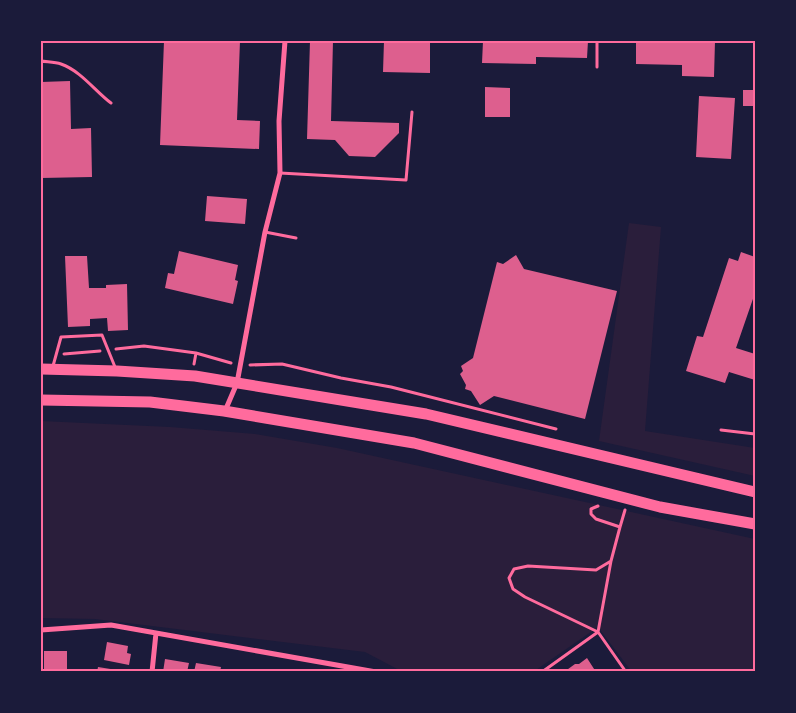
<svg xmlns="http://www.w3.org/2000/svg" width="796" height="713" font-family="'Titillium Web',sans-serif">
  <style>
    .green { fill: #2a1e3b }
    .building { fill: #dd5f8e }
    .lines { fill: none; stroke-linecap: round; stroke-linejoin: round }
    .path { stroke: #ff6b9d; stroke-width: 3 }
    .service { stroke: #ff6b9d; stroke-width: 3 }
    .minor { stroke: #ff6b9d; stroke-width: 5 }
    .primary { stroke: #ff6b9d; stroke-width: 11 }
    .neatline { fill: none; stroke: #ff6b9d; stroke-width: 2 }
  </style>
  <rect width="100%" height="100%" fill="#1b1b3a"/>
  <!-- green -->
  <path class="green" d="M629,223L661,227L645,431L755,448V476L599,441Z
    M41,421L170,427L255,434L337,448L755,539V672H632L598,627L533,672H403L365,652L95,619L41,618Z"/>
  <!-- building -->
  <path class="building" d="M164,41H240L237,120L260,121L259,149L160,145Z
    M310,41H333L331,121L399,123V133L375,157L349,156L335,140L307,139Z
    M384,41H430V73L383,72Z
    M483,41H588L587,58L536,57V64L482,63Z
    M636,41H715L714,77L682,76V65L636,64Z
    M70,81L71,129L91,128L92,177L41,178V82Z
    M485,87L510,88V117H485Z
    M743,90H755V106H743Z
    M699,96L735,98L731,159L696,157Z
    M207,196L247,199L245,224L205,221Z
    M179,251L238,265L235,280L238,281L233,304L165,288L168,273L174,274Z
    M741,252L755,257V293L736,348L755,354V380L729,372L725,383L686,371L697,336L703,337L729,258L738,261Z
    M516,255L524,269L617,291L585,419L494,396L480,405L471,391L465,389L466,385L460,374L463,371L461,366L473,358L497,262L503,264Z
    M65,256H87L89,288H106V285L127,284L128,330L108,331L107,318L90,319V326L68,327Z
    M107,642L128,646L127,653L131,654L129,665L104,660Z
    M44,651H67V672H44Z
    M587,658L596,672H564L575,664H579Z
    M165,659L189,663L187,672H163Z
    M196,663L221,667L220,672H194Z
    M98,667L123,671V672H97Z"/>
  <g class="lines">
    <!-- path -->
    <path class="path" d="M116,349L144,346L196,353L194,364
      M196,353L231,363
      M64,354L100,351
      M250,365L282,364L341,378L391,387L556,429
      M598,506L591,509V514L596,519L620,527L611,561L596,570L528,566L514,569L509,578L513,589L525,597L598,632L611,561
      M620,527L625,510
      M542,672L598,632L626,672"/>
    <!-- service -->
    <path class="service" d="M41,61C47,62 55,62 61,64C81,71 95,91 111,103
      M597,67V41
      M280,173L406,180L412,112
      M265,232L296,238
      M53,366L61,337L102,335L115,367
      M721,430L755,434"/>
    <!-- minor -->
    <path class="minor" d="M225,411L237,383L265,232L280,173L279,121L285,41
      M41,630L111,625L376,672
      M152,672L156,633"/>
    <!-- primary -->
    <path class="primary" d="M41,369L117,371L195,376L426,414L755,492
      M41,400L150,402L224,411L414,443L660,507L755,524"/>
  </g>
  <!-- border -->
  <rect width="796" height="713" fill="none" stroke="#1b1b3a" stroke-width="85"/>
  <rect x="42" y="42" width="712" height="628" class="neatline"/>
</svg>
